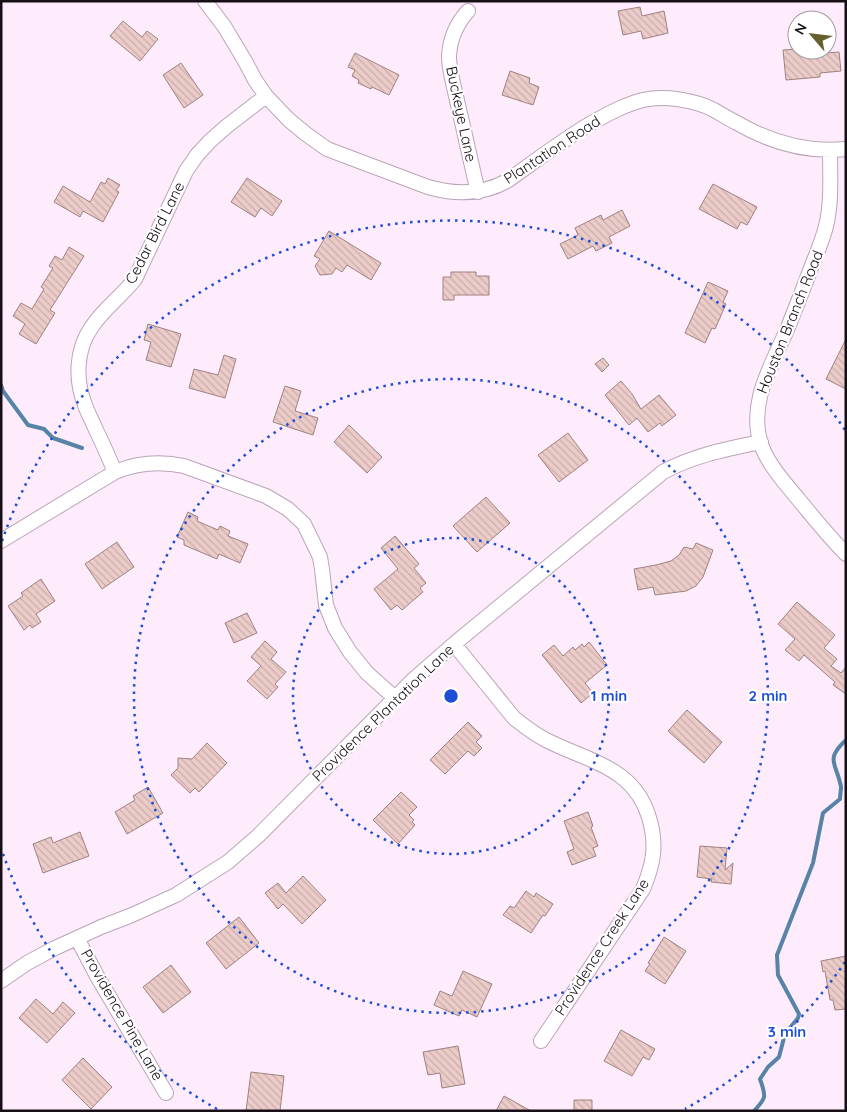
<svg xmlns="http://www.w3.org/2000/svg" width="847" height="1112" font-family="Quicksand,sans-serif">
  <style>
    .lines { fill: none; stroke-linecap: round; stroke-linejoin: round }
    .stream { stroke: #5783a6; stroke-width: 4 }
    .building { fill: url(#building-back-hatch); stroke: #9f827f }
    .minor-casing { stroke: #baa5b8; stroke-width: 16 }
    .minor { stroke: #fff; stroke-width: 14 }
    .ring { fill: none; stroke: #1d4ed8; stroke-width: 2.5; stroke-dasharray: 2.5 5 }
    .labels { text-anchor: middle; stroke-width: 4.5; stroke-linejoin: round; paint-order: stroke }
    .street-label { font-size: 15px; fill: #170f16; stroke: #fff }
    .centre { fill: #1d4ed8; stroke: #fff; stroke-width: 2.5 }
    .ring-label { font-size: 15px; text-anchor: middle; font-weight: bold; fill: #1d4ed8; stroke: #fff; stroke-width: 4.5; stroke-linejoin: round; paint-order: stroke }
  </style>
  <defs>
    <pattern id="building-back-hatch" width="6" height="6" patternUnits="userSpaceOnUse" patternTransform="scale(1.25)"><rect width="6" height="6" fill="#ecccc9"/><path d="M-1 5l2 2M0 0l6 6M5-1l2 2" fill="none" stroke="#caaeac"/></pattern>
  </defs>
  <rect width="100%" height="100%" fill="#feebfc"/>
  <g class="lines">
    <!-- stream -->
    <path class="stream" d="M1,385L3,391L28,425L44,429L53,438L82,448
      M754,1111C767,1097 766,1097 760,1079L768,1067L779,1057L785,1034L798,1018L799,1014L778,975L777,955L813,863L823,813L840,799C840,795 841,791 841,787C837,764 824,760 846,740"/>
  </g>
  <!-- building -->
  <path class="building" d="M640,7L642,16L664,11L668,33L643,39L641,31L623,35L618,11Z
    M123,21L142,37L147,31L158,39L140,61L110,36Z
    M797,49L811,50L812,54L839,52L841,71L820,73V77L786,80L783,50Z
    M355,53L399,75L389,95L372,87L371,89L358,83L359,80L352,76L355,70L348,67Z
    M181,63L203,95L184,108L163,75Z
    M510,71L530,78L529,83L539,87L533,105L502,95Z
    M108,178L120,185L116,190L119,192L103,222L83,211L80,217L54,202L63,186L90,202L101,182L105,184Z
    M247,178L282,201L272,216L261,208L255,217L231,202Z
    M713,184L757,207L747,225L741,222L737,229L699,209Z
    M622,210L630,226L609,237L612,243L596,251L593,246L568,259L560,244L578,235L575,228L601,215L603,220Z
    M329,231L381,263L371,280L347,265L342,272L336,268L332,274L320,275L315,266L320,259L314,256Z
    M69,247L84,256L50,310L55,313L36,344L19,334L25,324L13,316L21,303L32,309L44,289L41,287L53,268L49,266L55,256L62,260Z
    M451,272H476V276H489V295H454V300H443V277H451Z
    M708,282L728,291L723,302L726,304L715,329L712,328L705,343L685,333Z
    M148,324L181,334L171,367L146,360L151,342L144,340Z
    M846,339V389L826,379Z
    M224,355L236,359L225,398L189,388L194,369L218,375Z
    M603,358L609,365L602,372L595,364Z
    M621,381L632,394L641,409L659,395L676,415L662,426L660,423L648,432L637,418L629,425L605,395Z
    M285,386L301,391L295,411L318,418L313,435L273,422Z
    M349,425L382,457L367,473L334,442Z
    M568,433L588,460L559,482L538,455Z
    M486,497L510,523L477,552L453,526Z
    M188,512L198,517L197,521L218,530L220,526L230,531L228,536L248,544L240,563L219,554L217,559L184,545V540L177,537Z
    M395,536L419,564L414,568L426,583L420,588L423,592L402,610L397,605L391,610L374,589L398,569L381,548Z
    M117,542L134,567L102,589L85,564Z
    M696,543L713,550L703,577L696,586L686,591L655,595L653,587L638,590L634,569L656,565L671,561L679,555L684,547L693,549Z
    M41,579L55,601L36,614L41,622L32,628L30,625L24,630L8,606L23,596L21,593Z
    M797,602L835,635L824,648L837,659L831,666L841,673L846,667V694L833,685L835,682L804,655L799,661L785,650L795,639L778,624Z
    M247,613L257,633L234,643L225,623Z
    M265,641L277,652L271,659L286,672L275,684L278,687L267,699L247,681L261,666L251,657Z
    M589,642L607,665L585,683L593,693L581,703L542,655L554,645L563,656L573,647L575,650L582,644L584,647Z
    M687,710L722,742L704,763L668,731Z
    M468,722L482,736L476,742L482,748L474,756L468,751L445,774L430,760Z
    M207,743L227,763L199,792L195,788L190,793L171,775L178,768V758L192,759Z
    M148,787L163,813L127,834L115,812L135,800L133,796Z
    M401,792L417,807L409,815L414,820L412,822L415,825L398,844L373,820Z
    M588,812L593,826L591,827L598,846L593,848L596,856L572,865L567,852L574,849L564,821Z
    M80,832L89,856L43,873L33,844L51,837L53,843Z
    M700,846L727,848L725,870L733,863L731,884L711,882L712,879L697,877Z
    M303,876L326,900L302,924L283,904L278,909L265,893L278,883L286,893Z
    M526,891L534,897L536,893L553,904L545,916L543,915L531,933L503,915L510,906L514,908Z
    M239,917L259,943L226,969L206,943Z
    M664,937L686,951L665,984L645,971L650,964L648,963Z
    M846,956V1009L835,1010L833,1000H830L825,971L823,972L821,961Z
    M171,965L191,992L163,1013L143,987Z
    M463,971L492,984L477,1017L462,1010L459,1016L434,1005L440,991L452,996Z
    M36,999L53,1014L63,1002L75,1013L47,1043L19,1018Z
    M621,1030L655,1049L649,1060L643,1057L632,1076L604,1061Z
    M458,1046L465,1084L442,1088L440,1073L428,1075L423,1052Z
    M83,1058L112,1087L91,1109L62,1080Z
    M251,1072L284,1076L280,1111H246Z
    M504,1096L531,1111H496Z
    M574,1100H592V1111H574Z"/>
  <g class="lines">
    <defs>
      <path id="minor" d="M205,1L224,26L245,61L255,80L266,96L289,120L306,134L327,149L428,187C456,195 482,195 507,181C534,162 560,142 588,125C606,115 623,105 643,100C664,95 695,100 714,110C721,114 729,119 737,123C770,142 808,153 846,149
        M468,11C457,23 450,39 449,56C449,71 455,90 458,105C465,134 471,163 478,192
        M830,150C830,175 832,202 826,226C822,243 814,259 808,276C801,294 794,313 786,332C770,368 747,406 762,447C770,467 786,484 799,500C814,518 829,537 846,554
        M115,472C109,458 103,444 96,430C93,422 88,414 85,405C75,380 76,350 91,328C103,309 122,296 135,279L186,171L197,155L210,141L227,126L266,96
        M1,541L115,472C137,463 160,461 184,466L266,496L288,509L304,524L320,557L322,569L326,605L335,628L350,652L367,673L395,698
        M454,644L514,718C524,726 534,734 546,740C589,762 636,767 650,821C657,847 653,865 643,889L541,1041
        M77,938L97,976L166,1093
        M1,981L27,963L55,948L101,927L132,915L176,895L228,862L258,836L414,679L454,644L663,472C694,455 727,449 761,442"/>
    </defs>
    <!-- minor casing -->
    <use href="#minor" class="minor-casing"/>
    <!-- minor -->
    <use href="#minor" class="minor"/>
  </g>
  <!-- distance rings -->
  <g class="ring">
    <circle cx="451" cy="696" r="158"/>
    <circle cx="451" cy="696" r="317"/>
    <path d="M845 962A475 475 0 0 1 685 1109M217 1109A475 475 0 0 1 2 851M2 541A475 475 0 0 1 845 430"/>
  </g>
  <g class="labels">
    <!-- street labels -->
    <g class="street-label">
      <text transform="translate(461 114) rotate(78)" y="5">Buckeye Lane</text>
      <text transform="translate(552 150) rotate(-33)" y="5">Plantation Road</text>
      <text transform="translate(155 233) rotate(-63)" y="5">Cedar Bird Lane</text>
      <text transform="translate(790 322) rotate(-68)" y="5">Houston Branch Road</text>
      <text transform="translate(383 713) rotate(-44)" y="5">Providence Plantation Lane</text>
      <text transform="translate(602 947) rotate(-57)" y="5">Providence Creek Lane</text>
      <text transform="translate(122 1015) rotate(60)" y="5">Providence Pine Lane</text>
    </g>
  </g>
  <circle cx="451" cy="696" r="8" class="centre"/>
  <g class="ring-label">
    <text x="609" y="701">1 min</text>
    <text x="768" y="701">2 min</text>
    <text x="787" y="1037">3 min</text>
  </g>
  <!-- border -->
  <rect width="847" height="1112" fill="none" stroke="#170f16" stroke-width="5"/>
  <!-- north arrow -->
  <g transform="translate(812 35) rotate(298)"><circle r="24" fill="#ffffff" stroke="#a29fa2"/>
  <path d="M0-4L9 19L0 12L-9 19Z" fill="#66602c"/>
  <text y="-8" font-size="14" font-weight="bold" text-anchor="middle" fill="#170f16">N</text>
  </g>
</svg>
